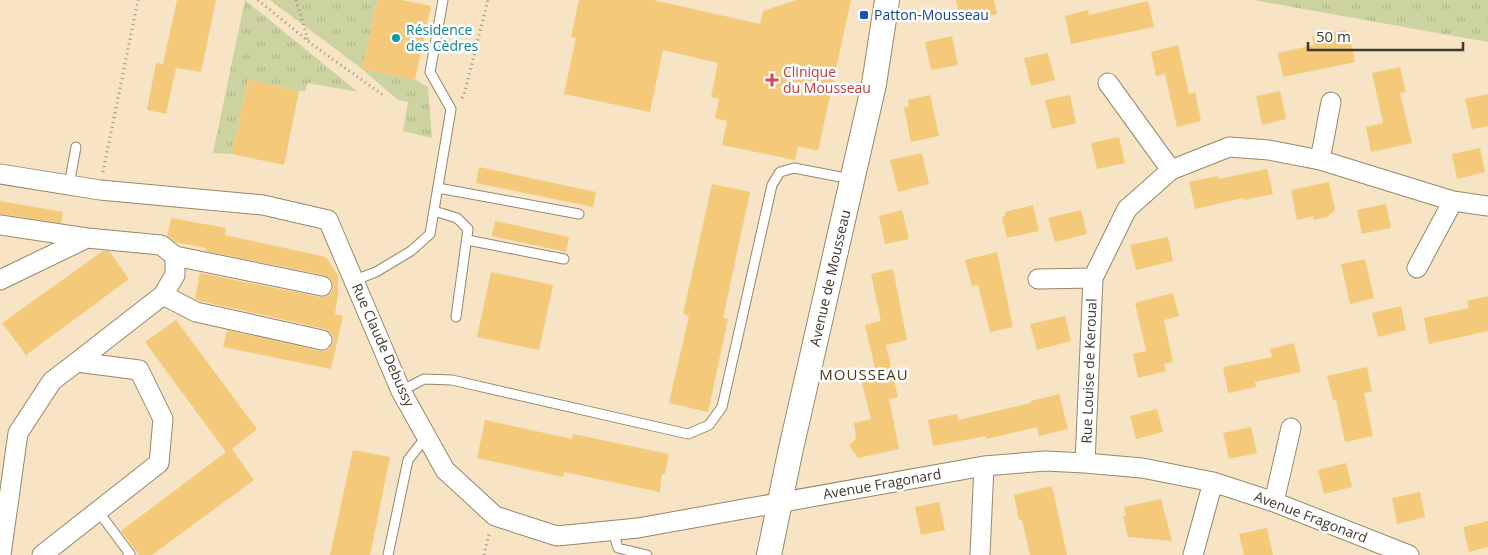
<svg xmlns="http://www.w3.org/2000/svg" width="1488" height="555" font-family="'Open Sans',sans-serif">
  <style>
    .grass { fill: url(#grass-tufts) }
    .building { fill: #f5c97a }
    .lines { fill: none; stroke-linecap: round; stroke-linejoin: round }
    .service-casing { stroke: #98876b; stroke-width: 11 }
    .minor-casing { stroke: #98876b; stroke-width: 21 }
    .tertiary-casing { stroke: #98876b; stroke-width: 26 }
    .path { stroke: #9b8f79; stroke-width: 3; stroke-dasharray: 1 4; stroke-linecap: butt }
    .service { stroke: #fff; stroke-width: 9 }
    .minor { stroke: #fff; stroke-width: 19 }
    .tertiary { stroke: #fff; stroke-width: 24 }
    .transit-dot { fill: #1a4fb4; stroke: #fff; stroke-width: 2 }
    .culture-dot { fill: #0f9aa8; stroke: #fff; stroke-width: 2 }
    .health-dot { fill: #e0444e; stroke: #fff; stroke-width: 2 }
    .labels { text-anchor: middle; stroke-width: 5; stroke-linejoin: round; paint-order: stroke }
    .transit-label { font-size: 14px; fill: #164399; stroke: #fff; text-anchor: start }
    .culture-label { font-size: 14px; fill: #0d838f; stroke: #fff; text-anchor: start }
    .health-label { font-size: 14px; fill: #be3a42; stroke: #fff; text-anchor: start }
    .street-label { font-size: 14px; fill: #40392d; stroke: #fff }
    .neighbourhood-label { font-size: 15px; letter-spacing: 1px; fill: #4d3813; stroke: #fff }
  </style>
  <defs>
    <pattern id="grass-tufts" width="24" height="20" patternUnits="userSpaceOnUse" patternTransform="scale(1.25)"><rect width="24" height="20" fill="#cdd3a0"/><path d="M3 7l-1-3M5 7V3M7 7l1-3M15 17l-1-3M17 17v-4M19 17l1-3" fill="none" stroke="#b1b68a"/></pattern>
  </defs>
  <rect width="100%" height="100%" fill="#f6e4c4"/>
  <!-- grass -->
  <path class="grass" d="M245,0L358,92L308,83L305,91H299L248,80L232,154L213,153Z
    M270,0H377L363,69L415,80L428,87L432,138L403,131L408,102L398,100L362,69Z
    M1253,0H1488V42Z"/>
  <!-- building -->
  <path class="building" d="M177,0H216L201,72L176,68L166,114L147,110L156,63L163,64Z
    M377,0H402L431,6L415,80L362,69Z
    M579,0H653L760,24L763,11L796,0H851L818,151L798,146L795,160L722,145L727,121L715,118L719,99L711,97L718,63L663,50L650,112L564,94L576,38L571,37Z
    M956,0H994L997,14L961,21Z
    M1148,1L1154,27L1071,44L1065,16L1088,10L1089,15Z
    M1346,30L1348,38H1350L1355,62L1283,77L1278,53L1314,45L1312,37Z
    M952,36L958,65L931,70L925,42Z
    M1178,45L1189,94L1195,92L1201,121L1177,127L1165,74L1156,76L1151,52Z
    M1048,53L1055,80L1031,86L1024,58Z
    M1400,67L1406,92L1400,93L1412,143L1371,152L1366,127L1383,123L1372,73Z
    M248,80L299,91L284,165L232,154Z
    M1280,91L1286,119L1262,125L1256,96Z
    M1488,94V126L1472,129L1465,99Z
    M930,95L939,136L911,142L904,108L909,106L908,100Z
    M1070,95L1076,123L1052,129L1045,100Z
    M1119,137L1125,163L1097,169L1091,143Z
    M1480,148L1485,172L1457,179L1452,154Z
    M922,153L929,184L898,192L890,160Z
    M479,167L596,192L593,207L476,183Z
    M1267,169L1273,194L1244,200L1243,198L1195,209L1189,182L1218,176V179Z
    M1329,182L1335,210L1327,217L1314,220L1313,216L1297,220L1291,190Z
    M712,184L750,192L723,318L728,319L708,412L669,403L689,316L683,314Z
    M0,201L63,212L61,223L0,214Z
    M1386,204L1391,228L1362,234L1357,210Z
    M1033,205L1039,231L1007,238L1002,217L1005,216V212Z
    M902,210L909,239L885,244L879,216Z
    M1081,210L1087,234L1055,242L1048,218Z
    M171,218L226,228L225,235L326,257L338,275V293L335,314L343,316L331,369L223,347L227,330L320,351H325L330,348L333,342V336L330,332L325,329L200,301L195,299L200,273L320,297L326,296L331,293L333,288L332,282L330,278L324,275L205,251L206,248L175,242L167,236Z
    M495,221L569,237L566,252L492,236Z
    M1168,237L1173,261L1136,270L1130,245Z
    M103,251H109L129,279L26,355L2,323Z
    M997,252L1013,327L990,332L978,285L972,286L965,260Z
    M1365,259L1374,298L1350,304L1341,264Z
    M893,269L907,340L886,345L898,397L889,399L899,449L858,458L849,445L856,439L854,423L871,419L859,371L875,368L865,325L881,321L871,274Z
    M491,272L553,285L539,350L477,337Z
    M1173,293L1179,316L1164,320L1173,362L1164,364L1166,371L1138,378L1133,354L1146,351L1135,303Z
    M1488,296V331L1429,344L1424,318L1469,308L1467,301Z
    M1401,306L1406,330L1378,337L1372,313Z
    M1065,316L1071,341L1037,350L1030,324Z
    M176,320L257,429L232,449L254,480L152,555H139L121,531L226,452L145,342Z
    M1294,343L1301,372L1255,382L1256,387L1228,393L1223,367L1272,357L1270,349Z
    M1367,367L1372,392L1364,393L1373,436L1345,442L1336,400H1333L1327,376Z
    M1059,394L1068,429L1039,436L1037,427L986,439V436L933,446L928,420L957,414L958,420L1031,403V401Z
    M1157,409L1163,432L1136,439L1130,416Z
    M485,420L572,439L573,434L669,454L665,474H662L660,492L564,472L563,477L477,458Z
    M1251,427L1257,453L1229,459L1223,433Z
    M353,450L390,457L370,555H330Z
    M1346,463L1352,487L1324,494L1318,470Z
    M1052,486L1067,555H1030L1022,520H1019L1014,495Z
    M1420,492L1425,517L1397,524L1392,498Z
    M1161,499L1172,541L1128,537L1123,516H1126L1124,507Z
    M939,502L945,530L921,535L915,507Z
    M1488,521V547L1469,552L1463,527Z
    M1267,528L1273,555H1244L1239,534Z"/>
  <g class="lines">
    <defs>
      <path id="service" d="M69,185L76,147
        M438,188L579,214
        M434,211L457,218L468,229L456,317
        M467,240L564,259
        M355,280L376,272L411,251L430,234L451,109L430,72L443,0
        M401,391L424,379L452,380L688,434L709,425L722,407L772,185L780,172L794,168L851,179
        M98,511L130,554L128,555
        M613,531L618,548L647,555
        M388,555L408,460L426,437"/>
      <path id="minor" d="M1108,83L1171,170
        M1320,160L1331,102
        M0,174L100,190L263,205L328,220L401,391L445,470L495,516L557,536L638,528L984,466L1045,461L1085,463L1142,468L1213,482L1274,502L1409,555
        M0,225L87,238L161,245L175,256V275L163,295L77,362
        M175,256L322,286
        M1417,268L1453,201
        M1038,279L1093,278
        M0,280L87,238
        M163,295L196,312L322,340
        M1085,463L1093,278L1127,209L1171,170L1229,147L1269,150L1320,160L1453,201L1488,206
        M1274,502L1291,428
        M1,555L18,433L52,381L77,362L139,370L163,419L159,463L42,555
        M980,555L984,466
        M1193,555L1213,482"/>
      <path id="tertiary" d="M769,555L790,453L874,84L887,0"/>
    </defs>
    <!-- service casing -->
    <use href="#service" class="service-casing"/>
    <!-- minor casing -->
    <use href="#minor" class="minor-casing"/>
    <!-- tertiary casing -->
    <use href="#tertiary" class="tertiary-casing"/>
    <!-- path -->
    <path class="path" d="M258,0L313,45L383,95
      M296,0L308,40
      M462,98L464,95L488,0
      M103,172L138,0
      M484,555L489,534"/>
    <!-- service -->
    <use href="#service" class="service"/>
    <!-- minor -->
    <use href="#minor" class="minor"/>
    <!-- tertiary -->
    <use href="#tertiary" class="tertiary"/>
  </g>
  <!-- markers -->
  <rect class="transit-dot" x="859" y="10" width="10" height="10" rx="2.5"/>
  <circle class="culture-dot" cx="396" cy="38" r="5"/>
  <path class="health-dot" d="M769.5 72.5h5v5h5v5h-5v5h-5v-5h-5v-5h5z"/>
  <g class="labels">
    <!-- transit labels -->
    <g class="transit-label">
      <text x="874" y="20">Patton-Mousseau</text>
    </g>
    <!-- culture labels -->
    <g class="culture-label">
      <text x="406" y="35">Résidence<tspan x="406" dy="16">des Cèdres</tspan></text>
    </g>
    <!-- health labels -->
    <g class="health-label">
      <text x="783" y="77">Clinique<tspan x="783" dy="16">du Mousseau</tspan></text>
    </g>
    <!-- street labels -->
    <g class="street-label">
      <text transform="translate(830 278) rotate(-77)" y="5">Avenue de Mousseau</text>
      <text transform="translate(383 345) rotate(66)" y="5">Rue Claude Debussy</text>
      <text transform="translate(1089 371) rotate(-88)" y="5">Rue Louise de Keroual</text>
      <text transform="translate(882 484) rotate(-10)" y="5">Avenue Fragonard</text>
      <text transform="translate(1311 517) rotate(21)" y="5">Avenue Fragonard</text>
    </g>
    <!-- neighbourhood labels -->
    <g class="neighbourhood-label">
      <text x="864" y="380">MOUSSEAU</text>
    </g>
  </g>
  <!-- scale -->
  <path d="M1308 42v8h155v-8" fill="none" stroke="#40392d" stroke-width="2.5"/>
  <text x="1316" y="42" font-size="15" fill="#40392d" stroke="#ffffff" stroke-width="4" paint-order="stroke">50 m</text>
</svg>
